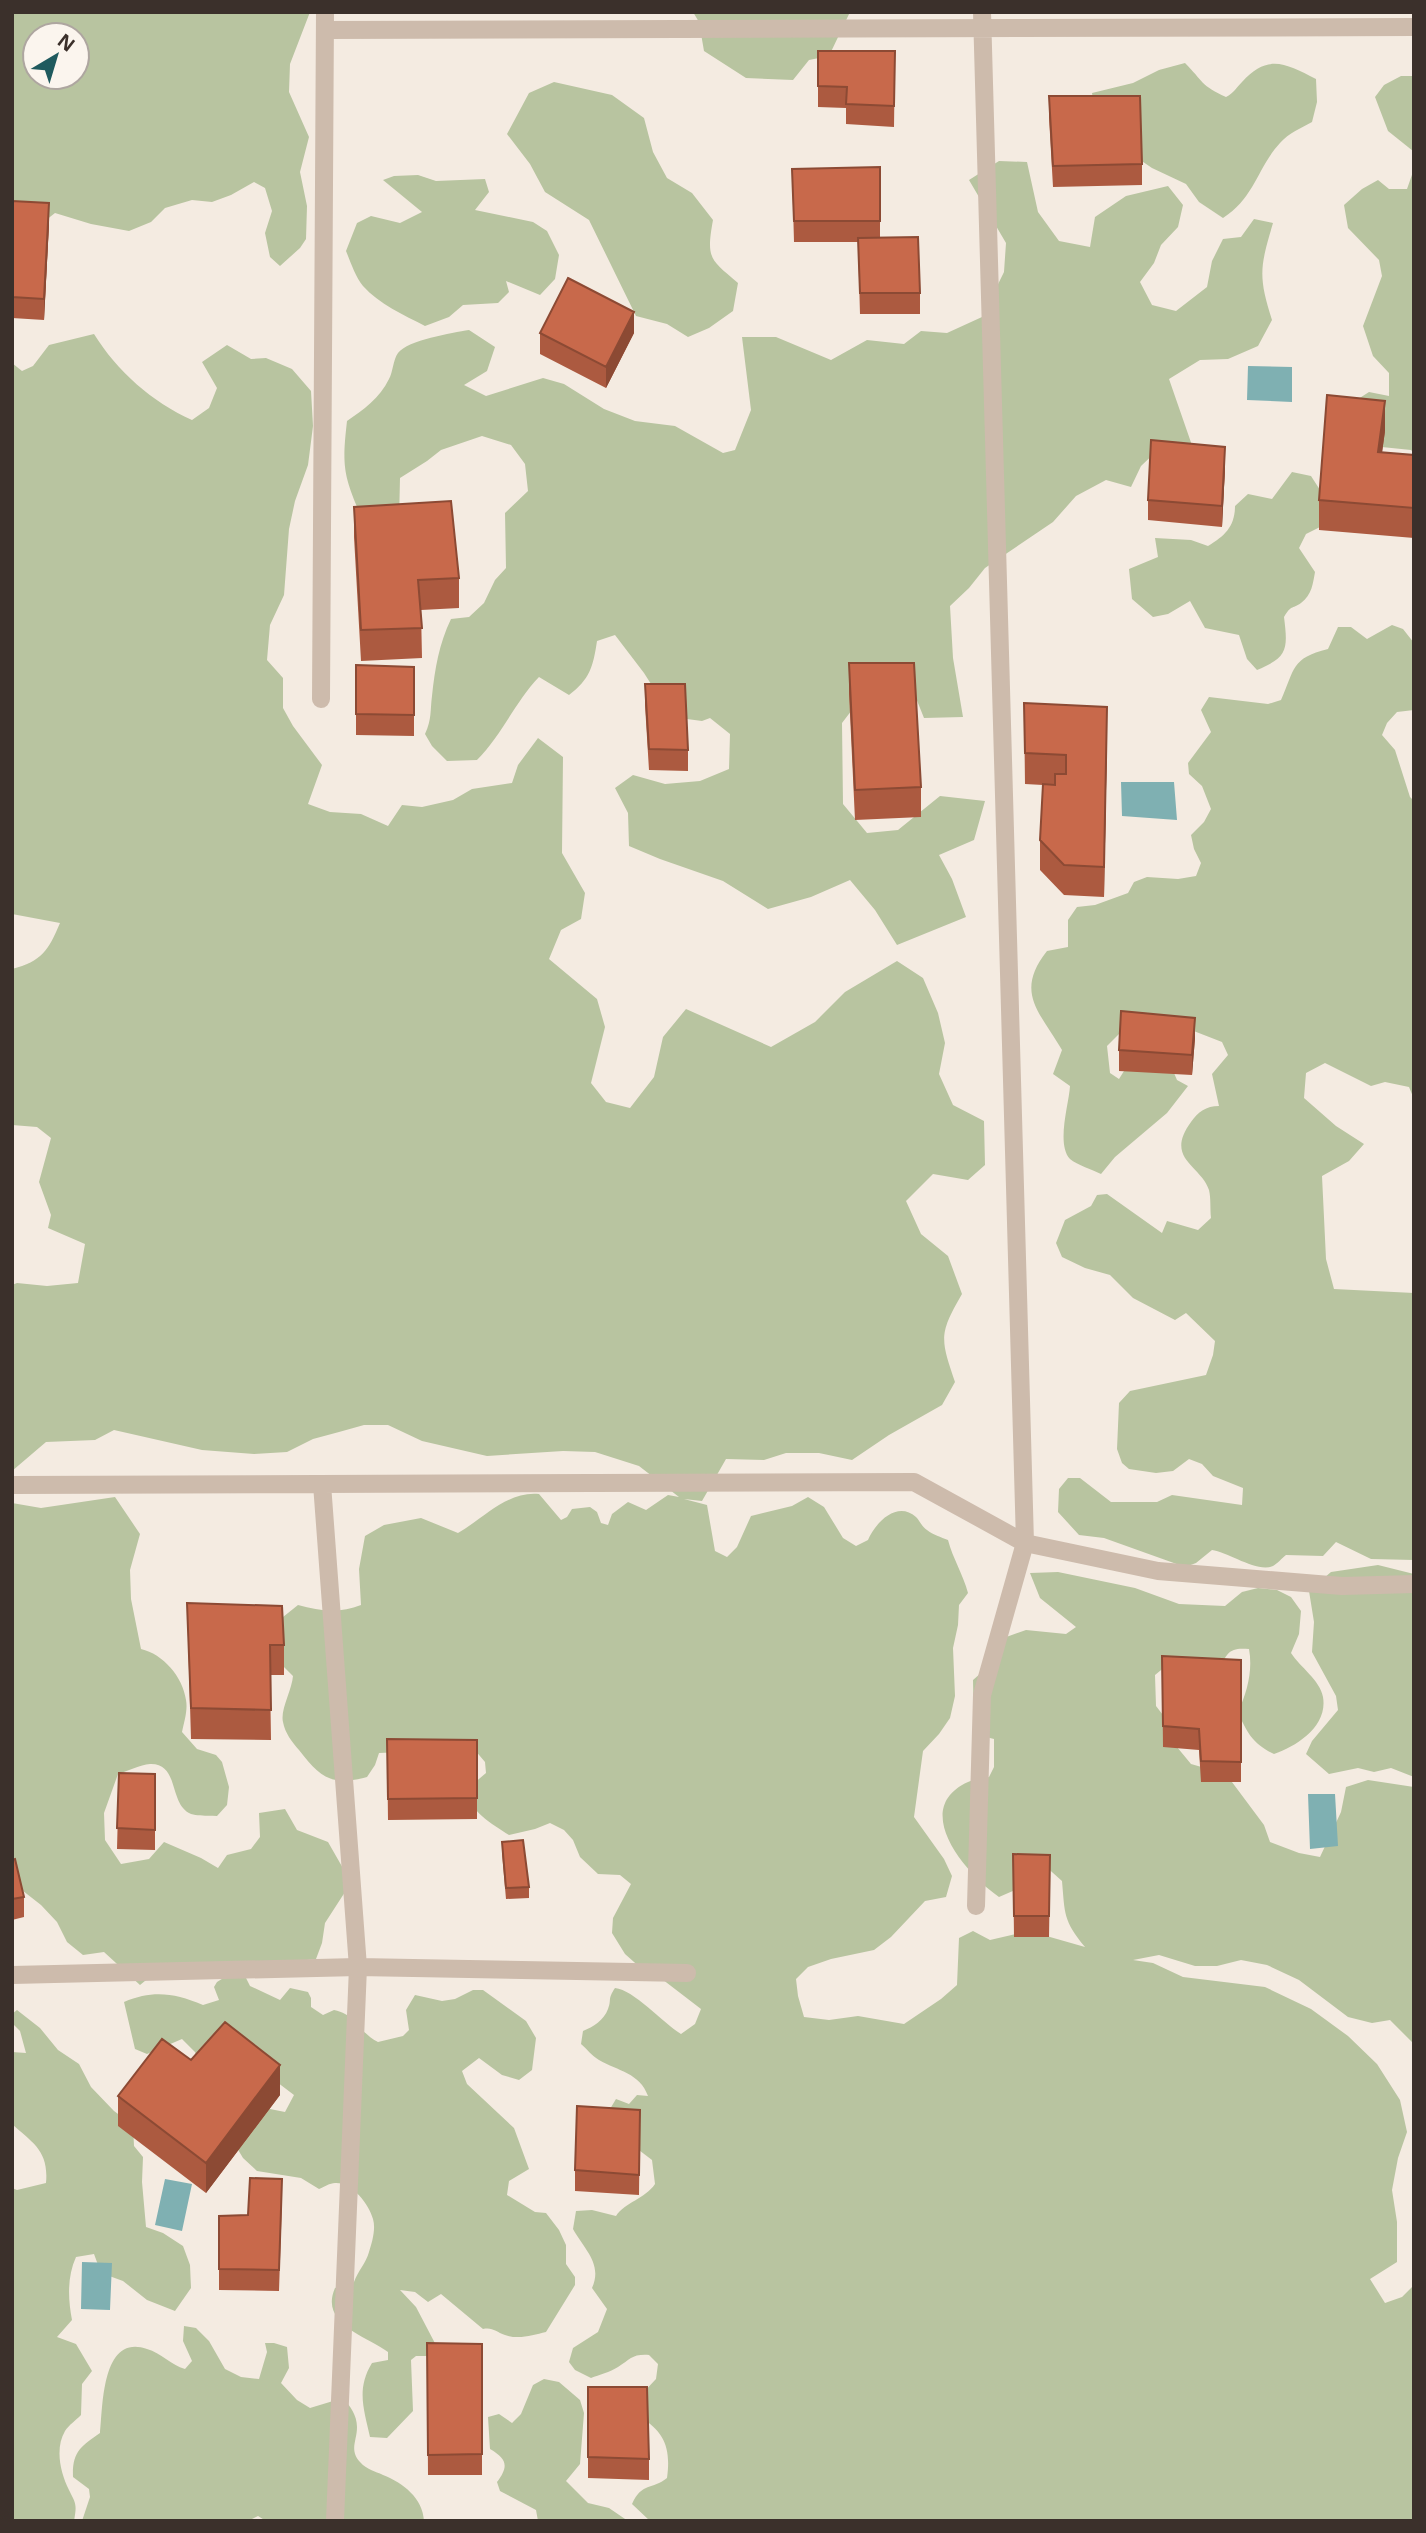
<svg xmlns="http://www.w3.org/2000/svg" width="1426" height="2533" font-family="'Open Sans',sans-serif">
  <style>
    .green { fill: #b8c4a0; fill-rule: evenodd }
    .water { fill: #7fb0b2 }
    .lines { fill: none; stroke-linecap: round; stroke-linejoin: round }
    .street { stroke: #cdbbac; stroke-width: 18 }
    .wall { fill: #ac5a40 }
    .shaded-wall { fill: #8c4a34 }
    .building { fill: #c8694b; stroke: #8c4a34; stroke-width: 2 }
  </style>
  <rect width="100%" height="100%" fill="#f4ebe1"/>
  <!-- green -->
  <path class="green" d="M12,12H310L290,64L289,92L309,137L300,172L307,206L306,239L300,248L280,266L270,257L265,233L272,211L265,188L254,182L231,195L212,202L192,200L165,208L151,222L129,231L91,224L55,213L27,235L12,236ZM35,35H77V77H35Z
    M693,12H850L829,56L809,60L793,80L746,78L704,51L699,22Z
    M1185,63C1203,81 1201,86 1226,97C1234,93 1236,88 1242,82C1268,53 1286,64 1316,79L1317,102L1312,122C1301,128 1289,133 1280,143C1257,168 1255,197 1223,218L1199,202L1186,184L1152,168L1099,132L1092,93L1133,83L1159,70Z
    M1401,76H1414V157L1413,151L1388,131L1375,97L1384,85Z
    M554,82L612,95L644,118L653,152L667,178L692,193L713,220C706,259 710,259 738,283L733,311L709,328L688,337L667,324L636,316L589,220L545,192L530,164L507,134L529,93Z
    M999,161L1027,162L1038,212L1059,241L1090,247L1095,217L1126,196L1168,186L1183,205L1178,227L1161,245L1154,263L1140,282L1152,305L1176,311L1207,287L1212,261L1223,239L1241,237L1254,219L1273,223C1260,267 1258,276 1272,320L1258,346L1228,359L1200,360L1169,379L1195,454L1162,446L1141,466L1131,487L1106,480L1076,496L1053,522L985,568L969,588L950,606L953,658L963,717L924,718L914,693L871,685L842,723L843,804L867,833L898,830L940,796L985,801L974,840L939,855L952,879L966,917L897,945L875,910L850,880L811,897L768,909L723,881L660,859L629,846L628,813L615,788L633,775L665,784L700,781L729,769L730,734L710,718L702,721L672,717L644,673L615,635L597,641C593,667 590,679 569,695L539,677C515,702 502,735 477,760L447,761L432,746L425,734C432,719 430,711 432,696C435,668 439,644 451,619L469,617L484,603L495,580L506,568L505,513L528,491L525,464L511,445L482,436L441,450L427,461L400,478L399,522L361,516C343,475 342,465 347,421C363,410 380,398 389,379C393,372 393,360 398,353C408,340 452,333 469,330L495,347L487,371L464,385L486,396L543,378L564,384L604,409L635,421L675,426L723,453L735,450L751,410L742,337H776L831,360L867,340L904,344L921,331L947,333L982,317L1004,272L1006,243L969,180Z
    M1414,169V453L1411,450L1372,446L1355,401L1369,392L1389,396V373L1373,356L1363,326L1382,276L1379,260L1348,228L1344,205L1362,189L1378,180L1389,189H1407Z
    M418,175L436,181L485,179L489,192L475,210L533,222L547,231L559,255L555,279L540,295L506,281L509,292L498,303L463,305L449,317L425,326C404,315 379,304 363,286C355,276 351,263 346,251L357,223L371,216L400,223L422,212L383,180L394,176Z
    M94,334C117,371 152,402 192,420L209,408L217,388L202,362L227,345L251,359L266,358L292,369L311,391L313,426L308,465L295,501L289,529L284,595L270,625L267,660L283,678V708L293,726L322,765L308,804L330,812L361,814L388,826L402,805L422,807L453,800L472,789L512,783L518,765L538,738L563,757L562,853L585,893L581,919L561,930L549,959L597,999L605,1027L591,1083L606,1102L630,1108L654,1077L663,1037L686,1009L771,1047L815,1022L845,992L897,961L923,978L938,1013L945,1043L939,1074L953,1105L984,1121L985,1165L968,1180L933,1174L906,1201L921,1234L948,1256L962,1294C938,1335 941,1340 955,1382L942,1405L889,1435L852,1460L819,1453H786L764,1460L726,1459L702,1501L684,1499L707,1505L715,1551L727,1557L737,1547L751,1516L792,1506L808,1497L824,1507L843,1538L856,1546L868,1540C875,1523 897,1500 916,1517C920,1521 922,1527 927,1530C933,1535 941,1537 948,1540C953,1559 963,1574 968,1593L959,1605L958,1625L953,1648L955,1696L950,1718L939,1734L923,1751L914,1817L944,1859L952,1876L946,1897L925,1901L891,1937L874,1950L831,1959L808,1967L796,1979L798,1996L804,2017L829,2020L858,2016L904,2024L941,1999L957,1985L959,1938L973,1931L990,1940L1029,1931L1085,1947C1063,1920 1065,1914 1062,1881L1043,1864L1024,1886L999,1897C967,1875 909,1809 968,1782C974,1779 982,1779 989,1777L994,1767V1739L974,1734L973,1680L981,1673L998,1640L1026,1630L1066,1634L1076,1627L1040,1598L1030,1573L1058,1572L1135,1588L1179,1604L1225,1606L1242,1592L1258,1588L1277,1590L1291,1597L1301,1611L1299,1634L1291,1653C1300,1667 1320,1680 1323,1697C1328,1726 1297,1746 1274,1754C1253,1744 1247,1733 1238,1712C1247,1692 1253,1671 1249,1649C1229,1647 1227,1653 1219,1670L1166,1666L1155,1675L1156,1706L1166,1719L1172,1741L1191,1764L1226,1774L1264,1825L1270,1842L1299,1853L1320,1857L1341,1812L1346,1787L1368,1780L1414,1787V2044L1390,2020L1372,2023L1348,2017L1299,1980L1267,1965L1241,1960L1217,1966H1195L1159,1955L1133,1960L1153,1963L1183,1977L1265,1987L1311,2009L1348,2036L1377,2064L1400,2100L1407,2132L1398,2158L1392,2190L1397,2222V2262L1370,2279L1385,2303L1402,2297L1414,2285V2521H650L632,2504C642,2482 652,2490 667,2478C671,2449 665,2432 640,2417V2396L656,2379L658,2364L649,2355C632,2354 631,2359 618,2367C610,2372 599,2375 591,2378L575,2370L569,2362L573,2348L598,2332L607,2309L592,2288C603,2264 584,2249 573,2229L576,2211L592,2210L616,2216C625,2202 645,2199 655,2184L652,2160L631,2144L610,2109L616,2099L629,2104L637,2095L648,2096C640,2073 618,2071 599,2060C592,2056 587,2049 581,2044L583,2031C593,2027 604,2020 608,2009C612,1999 607,2000 615,1988C634,1990 662,2022 681,2034L695,2024L701,2009L658,1976L643,1970L625,1954L612,1933L613,1918L631,1884L620,1875L598,1874L580,1857L573,1840L564,1830L550,1823L535,1829L509,1835C492,1824 469,1811 466,1790L486,1773L485,1762L474,1749L379,1753L375,1765L367,1777C331,1787 320,1777 299,1750C292,1742 285,1733 283,1722C280,1710 292,1690 293,1676L278,1661L283,1617L298,1605C320,1611 339,1614 361,1605L359,1569L365,1536L384,1525L421,1518L458,1533C484,1518 507,1491 539,1494L561,1520L567,1517L572,1509L590,1507L597,1512L601,1523L608,1525L612,1514L628,1502L646,1510L668,1495L679,1497L639,1466L595,1452L563,1451L487,1456L422,1441L388,1425H364L339,1432L313,1439L287,1452L254,1454L202,1450L114,1430L95,1440L46,1442L12,1471V1285L17,1283L47,1286L78,1283L85,1244L48,1228L51,1215L39,1182L51,1138L37,1127L12,1125V969C42,961 48,951 60,923L12,914V363L22,371L33,366L49,345Z
    M1292,472L1311,476L1331,507L1326,524L1306,534L1299,548L1315,572C1313,583 1312,595 1301,603C1291,610 1292,604 1284,617C1288,649 1288,657 1257,670L1247,659L1239,635L1205,628L1190,601L1168,614L1153,617L1132,599L1129,569L1158,557L1155,538L1191,540L1208,546C1225,536 1235,526 1235,506L1248,494L1272,499Z
    M1392,625L1403,629L1414,643V710L1397,712L1387,723L1382,735L1395,750L1410,797L1414,801V1099L1409,1087L1385,1082L1371,1086L1325,1063L1306,1073L1304,1098L1336,1126L1364,1144L1349,1161L1322,1176L1326,1259L1334,1289L1414,1293V1560L1371,1559L1336,1542L1323,1556L1286,1555C1282,1558 1277,1564 1273,1566C1257,1573 1228,1552 1212,1550L1196,1563L1185,1567L1104,1538L1079,1535L1058,1512L1059,1489L1068,1478H1080L1111,1502H1157L1172,1495L1242,1505L1243,1488L1213,1476L1202,1464L1189,1459L1173,1471L1156,1473L1129,1469L1122,1463L1117,1449L1119,1403L1130,1391L1206,1375L1213,1355L1215,1341L1186,1313L1175,1320L1133,1298L1110,1275L1085,1268L1062,1257L1056,1243L1065,1220L1091,1206L1097,1195L1107,1194L1162,1233L1167,1221L1198,1230L1211,1218C1210,1209 1211,1198 1209,1190C1201,1165 1164,1159 1191,1122C1198,1112 1206,1106 1219,1106L1212,1074L1228,1055L1222,1042L1186,1028L1128,1025L1107,1046L1110,1073L1119,1079L1129,1063L1171,1066L1177,1080L1188,1086L1167,1113L1115,1157L1101,1174C1093,1170 1077,1165 1070,1159C1056,1144 1069,1104 1070,1086L1053,1074L1062,1050C1040,1012 1014,993 1047,951L1068,947V920L1077,907L1095,905L1128,893L1134,882L1147,877L1178,879L1196,876L1201,863L1194,849L1191,835L1204,822L1211,809L1202,786L1189,774L1188,763L1211,732L1201,710L1209,697L1268,704L1281,700C1295,669 1291,658 1328,649L1338,627H1351L1367,639Z
    M115,1497L140,1534L130,1570L131,1599L141,1649C163,1654 183,1677 186,1700C188,1710 184,1722 182,1732L197,1749L216,1755L222,1762L229,1787L227,1805L217,1816C208,1815 197,1817 189,1813C169,1802 179,1763 150,1764C140,1765 128,1771 118,1774L104,1813L105,1840L121,1864L149,1859L164,1842L201,1858L218,1868L227,1855L251,1849L260,1837L259,1813L285,1809L297,1830L328,1842L344,1870L345,1892L325,1923L322,1943L316,1959L151,1976L140,1985L104,1952L83,1955L67,1942L57,1922L41,1905L18,1887L12,1892V1503L41,1508Z
    M1378,1565L1414,1574V1777L1391,1768L1374,1772L1358,1768L1329,1774L1306,1754L1312,1741L1338,1710L1336,1696L1312,1652L1314,1622L1309,1591L1331,1572Z
    M225,1977L246,1978L250,1986L280,2000L290,1988L308,1992L311,1998V2007L323,2015L334,2010C357,2015 357,2031 378,2042L403,2036L409,2030L406,2010L415,1995L442,2001L455,1999L473,1990H483L526,2021L536,2038L532,2070L519,2080L502,2075L479,2058L462,2071L467,2084L514,2128L529,2169L509,2181L507,2195L535,2212L546,2213L559,2230L566,2245V2264L575,2277V2285L546,2332C533,2335 519,2340 505,2335C496,2332 493,2327 483,2329L441,2294L428,2302L415,2292L400,2290L416,2307L438,2349L431,2356H416L411,2360L413,2411L387,2438L370,2437C364,2410 356,2389 372,2363L388,2360V2352C367,2336 319,2324 335,2288L354,2282C358,2271 366,2263 369,2252C372,2243 376,2229 373,2219C369,2204 352,2182 335,2183C330,2183 324,2187 319,2189L301,2178L257,2171L243,2158L234,2143L260,2107L285,2112L294,2095L269,2076L200,2063L195,2052L182,2039L147,2054L135,2049L124,2002C153,1990 174,1993 203,2005L219,2000L214,1987L217,1982Z
    M17,2010L40,2028L58,2050L79,2064L91,2087L114,2111L133,2125L134,2146L143,2157L142,2182L146,2227L163,2233L183,2246L190,2265L191,2288L175,2311L147,2300L123,2281L101,2273L94,2254L76,2257C67,2277 68,2299 72,2320L57,2337L76,2344L92,2371L82,2384L81,2415C76,2420 69,2425 65,2431C55,2448 60,2472 69,2490C76,2504 77,2504 74,2521H12V2188L17,2190L46,2183C49,2151 33,2143 12,2124V2052L26,2053L20,2031L12,2023V2014Z
    M184,2326L196,2328L209,2341L225,2369L241,2377L259,2379L267,2352L265,2343H274L287,2347L289,2368L281,2383L297,2400L310,2408L343,2398C350,2406 357,2415 357,2427C357,2441 349,2450 360,2462C367,2470 375,2471 383,2475C403,2483 423,2498 424,2521H266L258,2516L248,2521H82L90,2497L89,2489L73,2477C72,2452 81,2446 100,2433C103,2408 101,2333 147,2349C161,2353 171,2365 185,2369L192,2361L183,2341Z
    M544,2379L559,2382L580,2400L584,2413L580,2464L566,2481L588,2503L609,2508L628,2521H538L536,2510L500,2491L497,2482C509,2466 507,2459 490,2449L488,2417L499,2414L512,2423L521,2414L533,2385Z"/>
  <!-- water -->
  <path class="water" d="M1248,366L1292,367V402L1247,400Z
    M1121,782H1174L1177,820L1122,816Z
    M1308,1794H1335L1338,1846L1310,1849Z
    M165,2179L192,2184L182,2231L155,2225Z
    M82,2262L112,2263L110,2310L81,2309Z"/>
  <g class="lines">
    <!-- street -->
    <path class="street" d="M325,30L1414,27
      M321,699L325,12
      M322,1484L358,1967L335,2521
      M12,1485L914,1482L1025,1543L1158,1571L1342,1586L1414,1584
      M976,1906L982,1695L1025,1543L982,12
      M12,1975L358,1967L687,1973"/>
  </g>
  <!-- wall -->
  <path class="wall" d="M818,51H895L894,127L846,124V108L818,107Z
    M1049,96L1142,164V185L1053,187L1049,117Z
    M880,167V237L920,293V314H860L858,242H794L792,169Z
    M12,201L49,224L44,320L12,318Z
    M540,333H634L606,388L540,354Z
    M1385,431L1382,452L1414,455V538L1319,530V500Z
    M1225,468L1222,527L1148,520V500Z
    M354,507L459,578V608L421,610L422,658L361,661L354,537Z
    M849,663L921,787V817L855,820L849,693Z
    M356,665L414,667V736L356,735Z
    M645,684L688,750V771L649,770L645,705Z
    M1024,703L1107,737L1104,897L1064,895L1040,870V840L1043,785L1025,784Z
    M1195,1038L1192,1075L1119,1071V1050Z
    M187,1603L284,1645V1675H270L271,1740L191,1739Z
    M1162,1656L1241,1660V1782H1201L1199,1750L1163,1747Z
    M387,1739L477,1740V1819L388,1820Z
    M119,1773L155,1774V1850L117,1849Z
    M502,1842L529,1887V1898L506,1899L502,1853Z
    M1013,1854L1050,1876L1049,1937H1014Z
    M12,1860L24,1897V1917L12,1920Z
    M191,2060L280,2095L206,2193L118,2126V2096Z
    M640,2110L639,2195L575,2191V2170Z
    M282,2200L279,2291L219,2290V2216L248,2215Z
    M427,2343L482,2344V2475H428Z
    M588,2387L649,2459V2480L588,2478Z"/>
  <!-- shaded-wall -->
  <path class="shaded-wall" d="M49,203V224L44,320V299Z
    M634,312V333L606,388V367Z
    M1385,401V431L1378,482V452Z
    M1225,447V468L1222,527V506Z
    M1107,707V737L1104,897V867Z
    M1195,1018V1038L1192,1075V1055Z
    M280,2065V2095L206,2193V2163Z"/>
  <!-- building -->
  <path class="building" d="M818,51H895L894,106L846,104L847,87L818,86Z
    M1049,96H1140L1142,164L1053,166Z
    M880,167V221H794L792,169Z
    M12,201L49,203L44,299L12,297Z
    M918,237L920,293H860L858,238Z
    M568,278L634,312L606,367L540,333Z
    M1327,395L1385,401L1378,452L1414,455V508L1319,500Z
    M1151,440L1225,447L1222,506L1148,500Z
    M451,501L459,578L418,580L422,628L361,630L354,507Z
    M849,663H914L921,787L855,790Z
    M356,665L414,667V715L356,714Z
    M645,684H685L688,750L649,749Z
    M1024,703L1107,707L1104,867L1064,865L1040,840L1043,784L1055,785V774H1066V755L1025,753Z
    M1121,1011L1195,1018L1192,1055L1119,1050Z
    M187,1603L282,1606L284,1645H270L271,1710L191,1708Z
    M1162,1656L1241,1660V1762L1201,1761L1199,1729L1163,1726Z
    M387,1739L477,1740V1798L388,1799Z
    M119,1773L155,1774V1830L117,1828Z
    M523,1840L529,1887L506,1888L502,1842Z
    M1013,1854L1050,1855L1049,1916H1014Z
    M15,1859L24,1897L12,1899V1860Z
    M225,2022L280,2065L206,2163L118,2096L162,2039L191,2060Z
    M577,2106L640,2110L639,2175L575,2170Z
    M250,2178L282,2179L279,2270L219,2269V2216L248,2215Z
    M427,2343L482,2344V2454L428,2455Z
    M588,2387H647L649,2459L588,2457Z"/>
  <!-- border -->
  <rect width="1426" height="2533" fill="none" stroke="#3b302b" stroke-width="28"/>
  <!-- north arrow -->
  <g transform="translate(56 56) rotate(38)"><circle r="33" fill="#fbf5ee" stroke="#aea6a0" stroke-width="2"/>
  <path d="M0-5L12 26L0 18L-12 26Z" fill="#1f5a5e"/>
  <text y="-10" font-size="19" font-weight="bold" text-anchor="middle" fill="#3b302b">N</text>
  </g>
</svg>
